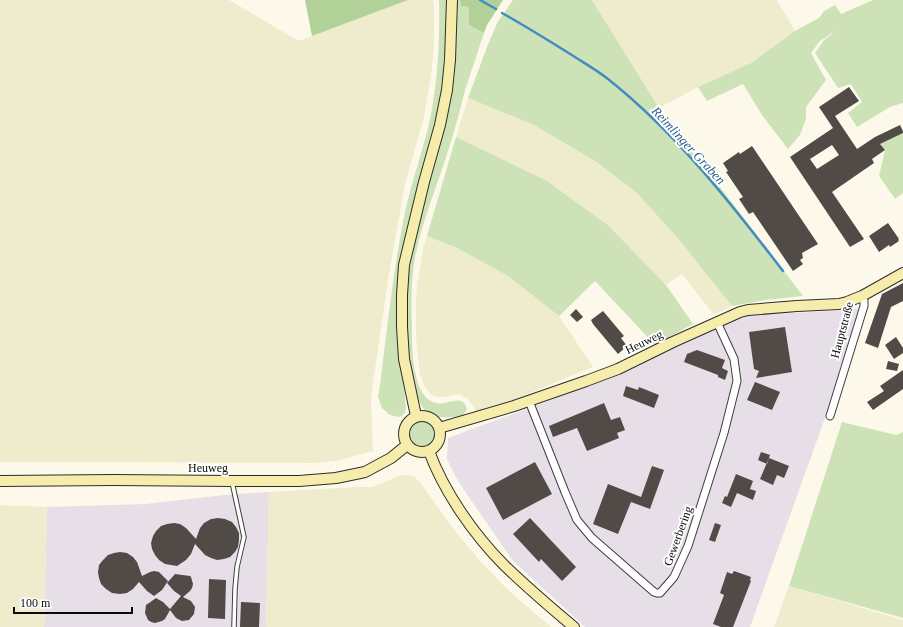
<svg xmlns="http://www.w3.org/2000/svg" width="903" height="627" font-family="'Times New Roman',serif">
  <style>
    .industrial { fill: #e7dfe8 }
    .farmland { fill: #efeccd }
    .green { fill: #cee2b8 }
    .forest { fill: #b2d199 }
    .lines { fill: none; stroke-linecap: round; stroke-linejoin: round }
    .stream { stroke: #438dbd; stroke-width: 2.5 }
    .building { fill: #514b48; fill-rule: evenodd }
    .lane-casing { stroke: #3d3d3d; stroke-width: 5.5 }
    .street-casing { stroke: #3d3d3d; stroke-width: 9 }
    .secondary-casing { stroke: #2c2c2c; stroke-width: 12 }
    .lane { stroke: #fff; stroke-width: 3.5 }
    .street { stroke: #fff; stroke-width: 7 }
    .secondary { stroke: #f6edac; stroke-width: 10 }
    .labels { text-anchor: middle; stroke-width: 4; stroke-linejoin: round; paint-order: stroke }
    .street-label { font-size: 12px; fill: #0a0a0a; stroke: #fff }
    .water-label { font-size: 13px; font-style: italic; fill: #235e8c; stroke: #fff }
  </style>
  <rect width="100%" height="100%" fill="#fdf9ea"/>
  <!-- industrial -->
  <path class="industrial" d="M859,308L826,415L750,627H585L513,561L464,490L456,477L447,459L448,438L597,383L741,316L846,310Z
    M269,492L266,627H44L47,507L146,504L224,495Z"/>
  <!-- farmland -->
  <path class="farmland" d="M0,0H229L299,41L408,0H433L434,5V45L431,77L424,117L405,184L388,280L374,376L371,400L373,451L336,461L317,463L0,462Z
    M592,0H777L795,31L751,63L698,87L659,108Z
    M468,98L534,125L595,161L637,193L680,241L732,306L714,315L682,274L666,285L609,226L456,137Z
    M427,236L457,248L508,276L559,316L593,367L588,369L499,406L477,412L469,400L460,394L443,397H437L431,395L425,387L420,375L416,337V304L417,286L423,248Z
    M402,475H409L414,477L419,481L456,532L480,561L506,588L551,627H266L269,492L357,487H372Z
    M0,505L47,507L44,627H0Z
    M789,586L903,620V627H774Z"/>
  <!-- green -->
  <path class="green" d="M439,0H448L446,50L443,82L436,119L427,154L397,304V330L399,355L405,397L406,408L405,412L402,416L398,417L390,415L382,408L378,397L380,385C387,329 393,272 404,217C411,182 424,149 431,114C438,77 440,38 439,0Z
    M456,0H460L461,6L469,7V25L484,33C478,51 472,69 466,87C460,109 455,130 448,151C437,187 422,221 415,258C411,281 411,304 412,327C412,344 412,360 416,376C418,386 424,400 436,403C446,406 464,392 467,410L463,415C454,418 435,419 428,413C406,397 404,314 407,288C410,261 416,234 422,208C432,167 443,126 451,84C457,57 457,28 456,0Z
    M513,0H592L659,108L688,145L803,296L766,300L732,306L680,241L637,193L595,161L534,125L468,98L487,47L497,23Z
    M873,0H903V103L890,107L857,127L848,113L862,102L851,84L838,88L815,53L824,40L832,34L833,30L831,34L820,41L811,53L826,80L806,107V119L800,135L788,149L762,115L743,84L707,101L698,87L751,63L795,31L819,18L824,11L835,5L841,14Z
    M903,133V193L895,199L879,176L885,150L880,144Z
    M456,137L547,181L609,226L666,285L693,324L655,345L595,281L559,316L508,276L457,248L427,236Z
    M408 435a14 14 0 1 1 28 0a14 14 0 1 1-28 0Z
    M842,422L896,435L903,432V618L789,586Z"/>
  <!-- forest -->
  <path class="forest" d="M305,0H408L312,36Z
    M460,0H503L487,25L484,33L469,25V7L461,6Z"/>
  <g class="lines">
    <!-- stream -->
    <path class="stream" d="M480,0L496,9
      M502,13C527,27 551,42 575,57C586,64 598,71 608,79C676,133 730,202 783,271"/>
  </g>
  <!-- building -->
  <path class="building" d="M849,87L859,101L835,116L857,149L875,137L900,125L903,131V133L880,144L885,150L872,159L874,163L832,192L864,239L850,247L790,157L833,128L819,107ZM832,145L839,155L817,169L810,159Z
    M752,146L818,244L802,253L803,258L800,260L803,264L793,271L753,212L749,214L739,199L743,197L726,172L728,171L723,163L739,152L740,154Z
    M888,223L899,239L898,240L899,241L890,247L889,245L879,252L869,236Z
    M903,283V301L891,307L878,348L865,343L882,294Z
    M576,309L583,317L577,322L570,315Z
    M603,311L624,336L621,338L627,346L618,354L593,324L591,320Z
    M785,327L792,372L756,378L759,371L754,369L749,332Z
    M896,337L903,348V353L894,359L885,345Z
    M697,350L725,360L722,368L728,371L725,380L718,377V375L684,362L687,354Z
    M888,361L899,364L897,371L886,369Z
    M903,370V389L873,410L867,402L884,391L880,386Z
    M755,382L780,392L772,410L747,400Z
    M626,386L638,390L639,387L659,395L654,408L623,396Z
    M604,403L611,420L620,417L625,430L617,433L619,438L587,451L577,428L553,437L549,426Z
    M761,452L770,455L767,464L758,460Z
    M769,458L789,466L784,478L777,475L773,485L760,479Z
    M535,462L552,494L503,520L486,488Z
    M652,466L664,470L650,509L631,502L618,534L593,524L608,484L641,497Z
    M736,474L753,481L750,489L756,491L753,500L737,493L731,507L722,503L725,496L727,497Z
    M218,518L225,519L232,522L236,527L239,533V540L238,547L235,552L230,557L224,559L217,560L211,558L205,555L195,544L191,554L186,560L177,566L165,564L159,560L155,555L152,549L151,543L153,536L156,531L161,526L167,524L174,523L180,524L186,528L196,539L200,528L204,523L211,519Z
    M530,518L576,567L562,581L541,559L539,562L513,534Z
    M715,523L721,525L715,542L709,540Z
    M120,552L127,553L133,557L137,562L142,576L150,572L154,571L159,572L168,581L162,590L154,596L147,591L139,582L133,589L127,593L120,594L112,593L106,589L101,584L99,578L98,572L99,565L103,560L108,555L114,553Z
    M734,571L751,577L750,580L751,581L733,627H721L713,624L724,595L720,593L727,572L732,574Z
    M175,574L190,576L191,577L193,584L192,588L190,591L183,597L191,601L195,607L194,614L189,620L182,621L176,618L170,610L165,619L162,621L155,623L151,622L148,620L145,613L146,605L149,603L156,598L163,602L170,609L181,596L174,591L167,583Z
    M209,579L226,580L225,619L208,618Z
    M241,602L260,603L259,627H240Z"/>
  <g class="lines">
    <defs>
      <path id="lane" d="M232,482L244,537L237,567L235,589L234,627"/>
      <path id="street" d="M529,401L565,492L577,520L592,538L654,592L657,593H660L674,577L688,546L724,433L737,381L734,359L717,322
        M830,416L864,306V301L862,296"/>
      <path id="secondary" d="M404 434a18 18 0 1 1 36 0a18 18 0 1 1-36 0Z
        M416,416L404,359L402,327V295L404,265L424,182L440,125L447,90L450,60L452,0
        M439,428L514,406L586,381L618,369L673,342L740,312L748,310L797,306L839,304L847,302L862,296L903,273
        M429,451C444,492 474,535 505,566C527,587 550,607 574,627
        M0,481L113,480L232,481H299L336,478L365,472L391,458L407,445"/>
    </defs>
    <!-- lane casing -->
    <use href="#lane" class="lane-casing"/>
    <!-- street casing -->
    <use href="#street" class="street-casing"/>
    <!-- secondary casing -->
    <use href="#secondary" class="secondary-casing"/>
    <!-- lane -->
    <use href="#lane" class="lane"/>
    <!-- street -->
    <use href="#street" class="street"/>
    <!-- secondary -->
    <use href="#secondary" class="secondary"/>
  </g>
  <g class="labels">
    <!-- street labels -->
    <g class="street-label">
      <text transform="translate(842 330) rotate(-75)" y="4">Hauptstraße</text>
      <text transform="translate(644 342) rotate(-26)" y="4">Heuweg</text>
      <text x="208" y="472">Heuweg</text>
      <text transform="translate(678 536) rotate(-70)" y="4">Gewerbering</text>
    </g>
    <!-- water labels -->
    <g class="water-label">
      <text transform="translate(689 145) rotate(47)" y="5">Reimlinger Graben</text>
    </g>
  </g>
  <!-- scale -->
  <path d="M14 607v6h118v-6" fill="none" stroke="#0a0a0a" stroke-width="2"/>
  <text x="20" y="607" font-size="12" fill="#0a0a0a" stroke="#ffffff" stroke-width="3" paint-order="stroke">100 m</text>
</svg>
